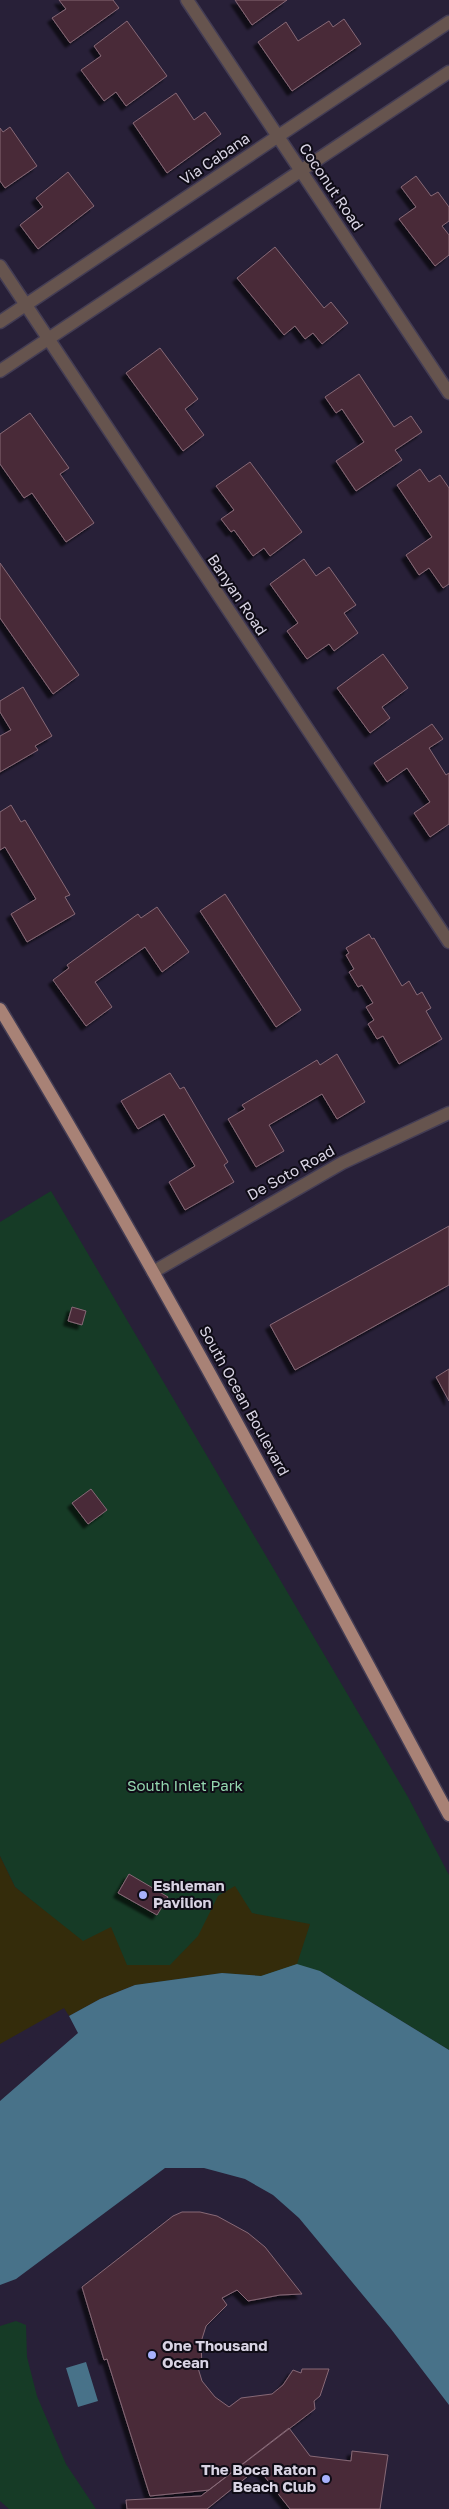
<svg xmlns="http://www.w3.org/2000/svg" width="449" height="2509" font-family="'Golos Text',sans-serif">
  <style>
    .green { fill: #163b26 }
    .sand { fill: #342c0b }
    .water { fill: #487289 }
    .pier { fill: #282038 }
    .building { fill: #482c39; stroke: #876876; filter: url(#shadow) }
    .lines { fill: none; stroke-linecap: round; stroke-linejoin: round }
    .minor-casing { stroke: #443d54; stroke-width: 15 }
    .major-casing { stroke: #443d54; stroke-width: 15 }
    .minor { stroke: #66544e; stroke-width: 12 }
    .major { stroke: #a88276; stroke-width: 12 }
    .poi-dot { fill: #a7b1fc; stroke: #0f0c16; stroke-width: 2 }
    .labels { text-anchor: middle; stroke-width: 4; stroke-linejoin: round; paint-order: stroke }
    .street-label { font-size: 15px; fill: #d9d4e4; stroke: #0f0c16 }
    .park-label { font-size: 15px; fill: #94d7af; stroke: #0f0c16 }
    .poi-label { font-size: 15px; font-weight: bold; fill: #d9d4e4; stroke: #0f0c16; text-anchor: start }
  </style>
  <defs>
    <filter id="shadow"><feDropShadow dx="-4.5" dy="4.5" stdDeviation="1" flood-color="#0009"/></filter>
  </defs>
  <rect width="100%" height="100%" fill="#282038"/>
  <!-- green -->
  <path class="green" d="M51,1191L408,1797L449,1875V2050L320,1971L261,1976L222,1973L135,1985L15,1887L0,1856V1222Z
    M16,2321L26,2325L27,2357L37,2396L66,2464L96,2509H9L0,2501V2326Z"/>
  <!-- sand -->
  <path class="sand" d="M0,1856L15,1887L83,1941L111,1927L127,1965H170L198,1936L218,1896L235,1886L252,1913L310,1924L297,1964L261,1976L222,1973L135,1985L100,1999L69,2016L64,2008L0,2044Z"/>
  <!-- water -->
  <path class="water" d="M297,1964L320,1971L449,2050V2405L391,2329L299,2218L273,2195L245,2179L204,2168H165L16,2279L0,2285V2082L45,2044L69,2016L100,1999L135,1985L222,1973L261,1976Z
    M86,2362L98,2401L78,2407L66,2368Z"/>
  <!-- pier -->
  <path class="pier" d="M68,2014L78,2033L0,2101V2078L44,2042Z"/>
  <!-- building -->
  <path class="building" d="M59,0H113L119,8L70,43L52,18L66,9Z
    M235,0H287L252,25Z
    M344,19L361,44L292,91L258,42L286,22L298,41L329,21L333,27Z
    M127,21L167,76L126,106L116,92L104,101L81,70L101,56L94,46Z
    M176,93L194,120L205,112L221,134L167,173L133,123Z
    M10,127L37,166L5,188L0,181V128L3,132Z
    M68,172L94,206L38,249L20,225L43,207L36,198Z
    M416,176L431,196L438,192L449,207V221L442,226L449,235V255L435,266L399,219L416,207L401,187Z
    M275,247L324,308L331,302L348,323L322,344L313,333L305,339L295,326L284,335L237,278Z
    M160,348L198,399L185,409L204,435L183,451L126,373Z
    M359,374L394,427L411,416L422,432L395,450L402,460L356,491L336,461L364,442L342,409L336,413L325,397Z
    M30,413L69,468L60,474L94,523L66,542L32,493L24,498L0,464V434Z
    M250,462L302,532L270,556L264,548L253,556L234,530L231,532L221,519L234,510L216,486Z
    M420,469L429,482L440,475L449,488V584L443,588L429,568L419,575L406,555L432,537L397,485Z
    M304,559L316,576L329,567L356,605L344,613L358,633L334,651L329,644L307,659L287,631L298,623L270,584Z
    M0,563L79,675L53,694L0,618Z
    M383,654L408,688L382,707L390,718L370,733L337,688Z
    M23,687L52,736L35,746L38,750L0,772V736L11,730L0,712V701Z
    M432,724L443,739L429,748L446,775L449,773V824L430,837L414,813L430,802L407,768L387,782L374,763Z
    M11,805L21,822L25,820L70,895L65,897L75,914L27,942L11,914L36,899L5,847L0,850V812Z
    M225,894L301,1010L276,1027L200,911Z
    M157,907L189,952L162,972L145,947L95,982L112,1007L86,1026L53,980L69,968L67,965L138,914L141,918Z
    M369,934L372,939L374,938L402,986L409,981L417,995L422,992L431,1008L426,1011L442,1039L399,1064L383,1036L377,1039L368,1024L374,1020L366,1007L373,1003L362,985L358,987L349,972L354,969L346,955L349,953L346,948Z
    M337,1054L365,1102L337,1119L322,1094L269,1125L284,1151L256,1167L228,1119L245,1109L242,1105L317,1060L320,1065Z
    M170,1073L180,1089L184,1087L228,1162L224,1165L234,1182L185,1210L169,1182L195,1166L164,1114L138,1129L121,1101Z
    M449,1226V1285L295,1370L270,1325Z
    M72,1307L86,1311L82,1325L68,1321Z
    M449,1369V1401L436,1377Z
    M91,1489L107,1510L88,1524L72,1503Z
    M129,1874L168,1897L157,1915L118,1893Z
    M182,2212H200L217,2216L248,2233L265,2247L302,2294L280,2295L248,2301L237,2290L222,2298L227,2305L206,2326L201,2342L202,2367L198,2368L202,2381L215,2397L229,2407L241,2398L272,2394L283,2385L293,2370L301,2373L302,2369H329L320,2396L314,2401L315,2409L209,2490L150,2496L107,2359L104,2360L82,2287L173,2216Z
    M289,2428L310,2456L351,2461L352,2451L388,2455L380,2509H290L258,2468L207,2509H127L126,2500L201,2496Z"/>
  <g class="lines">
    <defs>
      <path id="minor" d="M187,0L449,393
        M0,266L449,942
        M0,322L449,22
        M0,371L449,72
        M153,1272L342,1163L449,1113"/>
      <path id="major" d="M0,1009C159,1272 303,1544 449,1815"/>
    </defs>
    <!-- minor casing -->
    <use href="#minor" class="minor-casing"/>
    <!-- major casing -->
    <use href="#major" class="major-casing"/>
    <!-- minor -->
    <use href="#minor" class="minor"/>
    <!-- major -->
    <use href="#major" class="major"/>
  </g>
  <!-- markers -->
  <g class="poi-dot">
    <circle cx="143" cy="1895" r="5"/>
    <circle cx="152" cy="2355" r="5"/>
    <circle cx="326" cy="2479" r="5"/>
  </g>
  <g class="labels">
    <!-- street labels -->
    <g class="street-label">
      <text transform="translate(215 159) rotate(-34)" y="5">Via Cabana</text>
      <text transform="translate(331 187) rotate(56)" y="5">Coconut Road</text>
      <text transform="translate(237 595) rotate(56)" y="5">Banyan Road</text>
      <text transform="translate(291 1173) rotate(-29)" y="5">De Soto Road</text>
      <text transform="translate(244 1401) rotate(61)" y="5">South Ocean Boulevard</text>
    </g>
    <!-- park labels -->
    <g class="park-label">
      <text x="185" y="1791">South Inlet Park</text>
    </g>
    <!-- poi labels -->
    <g class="poi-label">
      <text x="153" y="1891">Eshleman<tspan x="153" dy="17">Pavilion</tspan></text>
      <text x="162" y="2351">One Thousand<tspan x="162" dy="17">Ocean</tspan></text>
      <text x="316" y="2475" text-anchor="end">The Boca Raton<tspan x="316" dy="17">Beach Club</tspan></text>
    </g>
  </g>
</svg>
